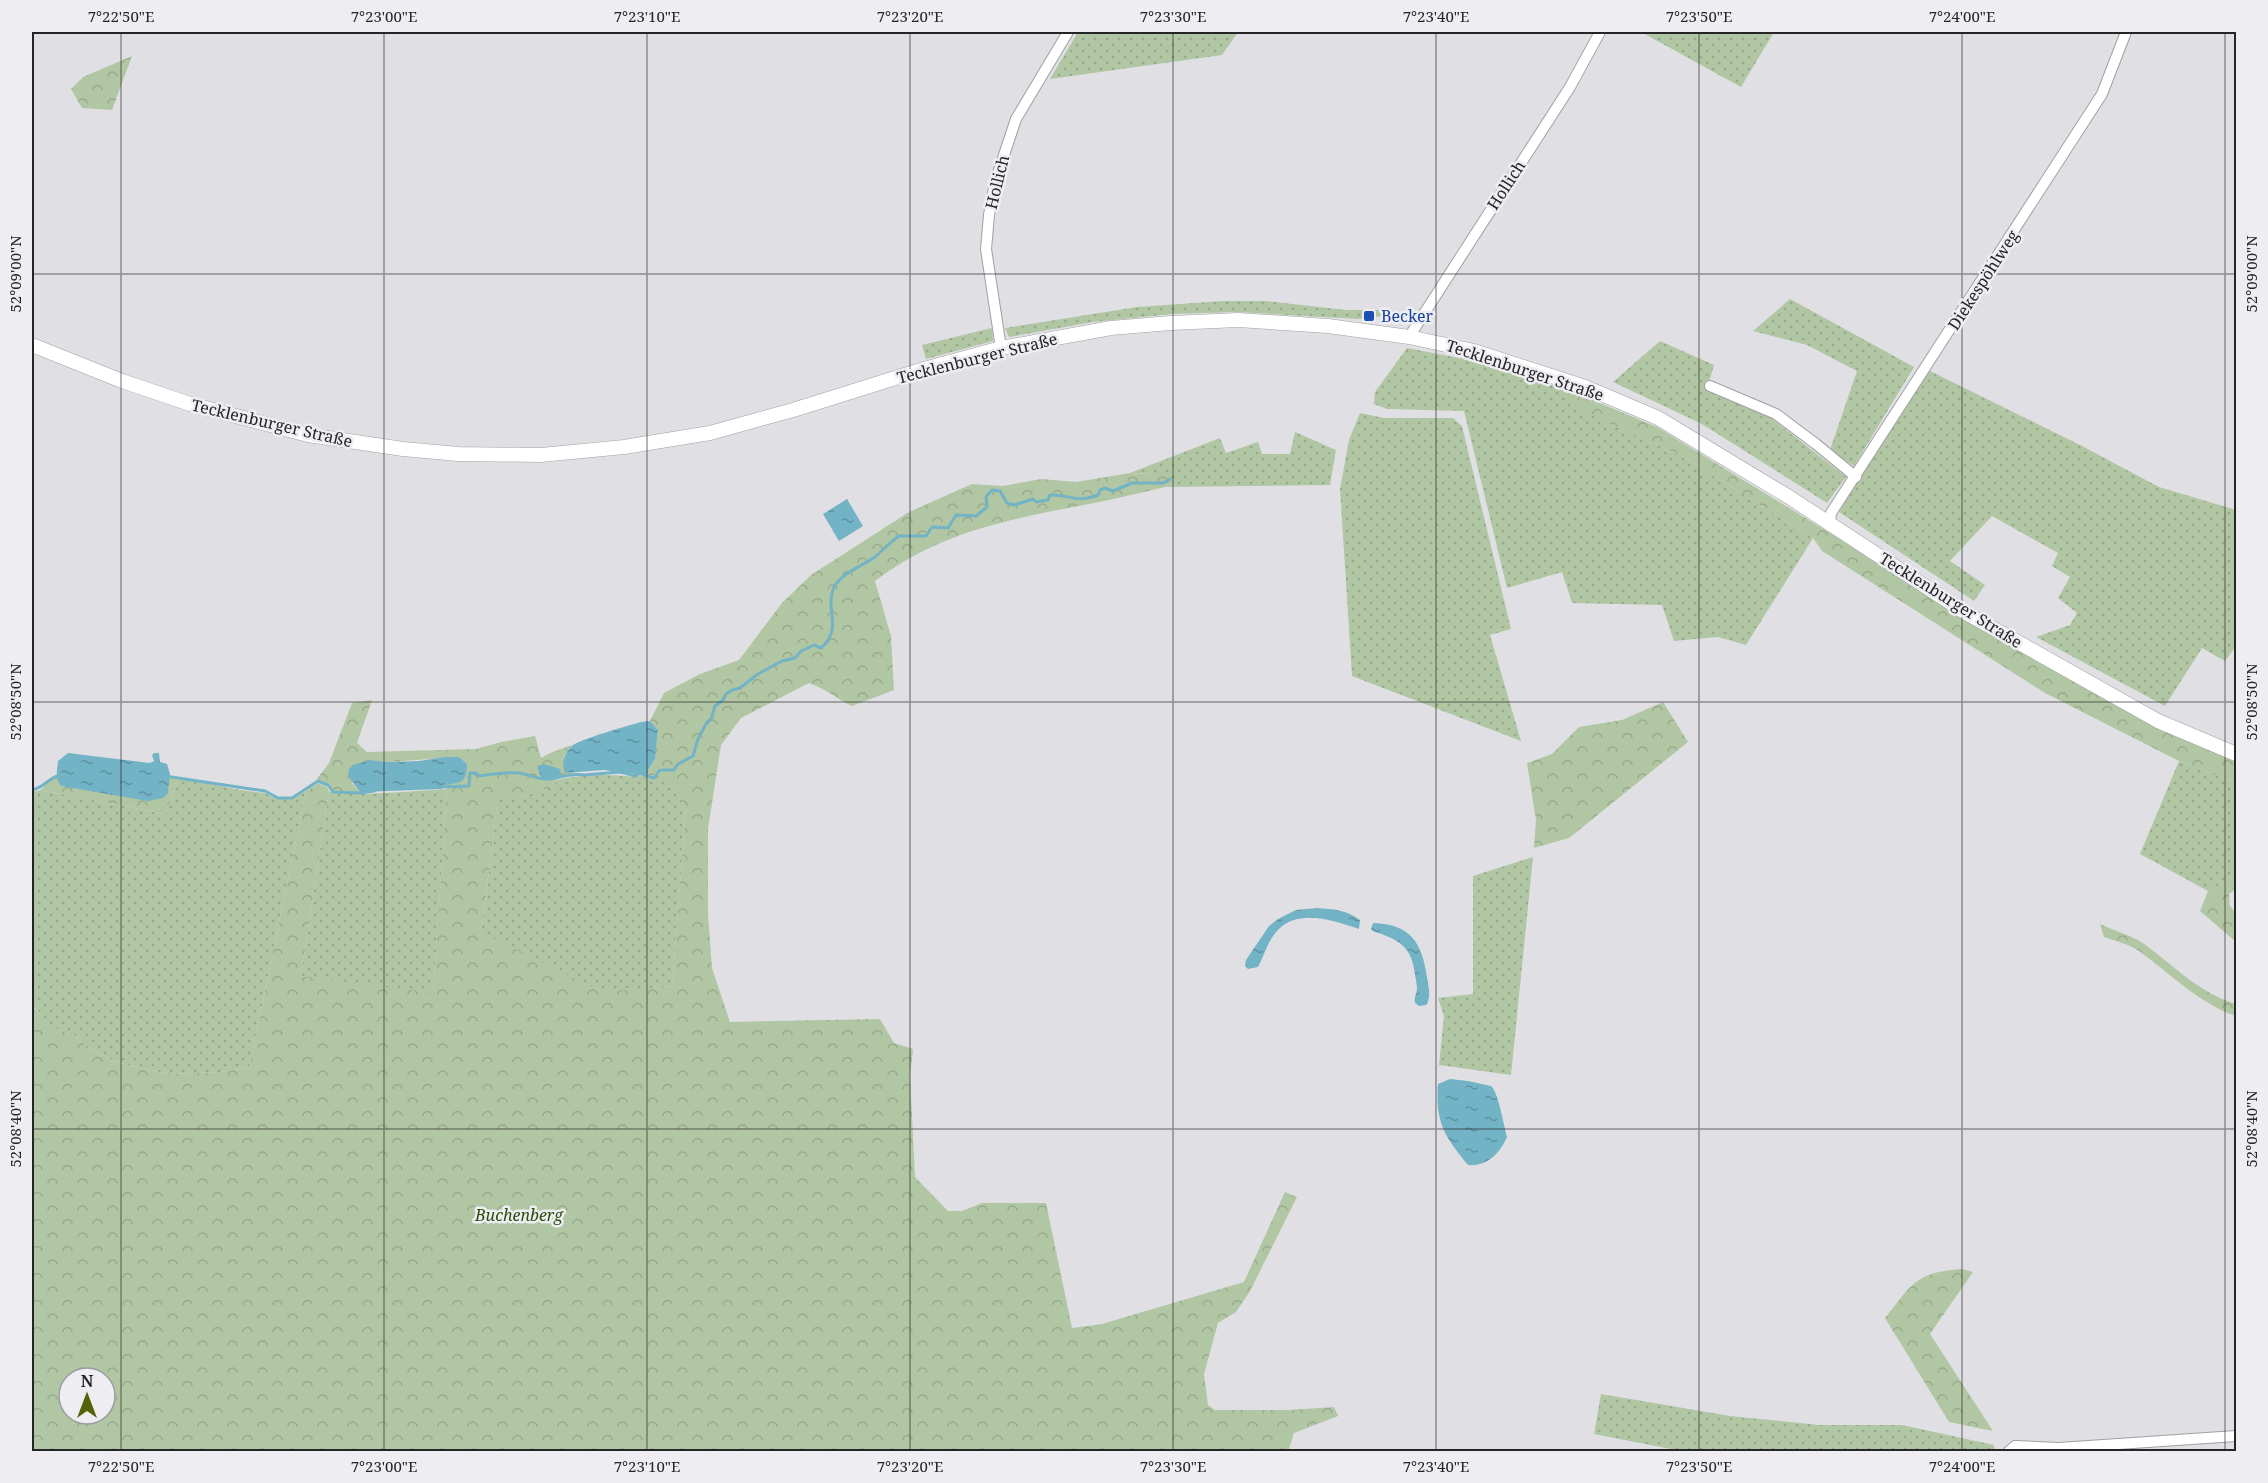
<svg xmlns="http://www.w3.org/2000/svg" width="2268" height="1483" font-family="'Noto Serif',serif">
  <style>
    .grass { fill: url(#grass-dots) }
    .forest { fill: url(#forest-crowns); fill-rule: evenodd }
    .water { fill: url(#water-ripples) }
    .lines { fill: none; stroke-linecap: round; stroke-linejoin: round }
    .stream { stroke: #73b3c6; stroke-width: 3 }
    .minor-casing { stroke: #a0a0a4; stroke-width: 12 }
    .major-casing { stroke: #a0a0a4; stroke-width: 15 }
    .minor { stroke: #fff; stroke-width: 10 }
    .major { stroke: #fff; stroke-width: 14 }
    .ticks { fill: none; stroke: #252527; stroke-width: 1.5; stroke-opacity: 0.45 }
    .transit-dot { fill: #1a4fb4; stroke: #ededf2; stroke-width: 2 }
    .labels { text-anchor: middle; stroke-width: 5; stroke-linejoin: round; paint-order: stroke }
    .street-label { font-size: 16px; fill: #252527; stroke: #ededf2 }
    .transit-label { font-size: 16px; fill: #164399; stroke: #ededf2; text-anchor: start }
    .park-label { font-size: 16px; font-style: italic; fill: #2b4c08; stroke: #ededf2 }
    .neatline { fill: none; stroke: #252527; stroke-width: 2 }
    .ticks-label { font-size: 15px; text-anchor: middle; fill: #252527 }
  </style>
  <defs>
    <pattern id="grass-dots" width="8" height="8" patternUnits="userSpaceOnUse" patternTransform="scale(1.5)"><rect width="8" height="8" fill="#b1c6a3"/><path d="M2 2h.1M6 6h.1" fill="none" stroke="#98aa8c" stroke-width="1.8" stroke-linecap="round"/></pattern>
    <pattern id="forest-crowns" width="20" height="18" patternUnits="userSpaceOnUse" patternTransform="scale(1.5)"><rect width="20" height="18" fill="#b1c6a3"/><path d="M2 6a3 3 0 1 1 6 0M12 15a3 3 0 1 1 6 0" fill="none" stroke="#98aa8c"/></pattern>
    <pattern id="water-ripples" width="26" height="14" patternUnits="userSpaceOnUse" patternTransform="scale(1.5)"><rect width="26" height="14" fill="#73b3c6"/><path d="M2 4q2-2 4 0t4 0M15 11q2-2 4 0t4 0" fill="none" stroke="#5e91a1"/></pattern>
  </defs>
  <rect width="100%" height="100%" fill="#e0e0e4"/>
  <!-- grass -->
  <path class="grass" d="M1078,32H1238L1222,55L1050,79Z
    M1641,32H1774L1741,87Z
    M1790,299L1914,367L1854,466L1830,450L1857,371L1807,345L1753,331Z
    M1223,301H1265L1346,310H1389L1413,316L1409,324L1384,316L1359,319L1237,312L1172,314L1093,322L1009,337L1005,328L1137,307Z
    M992,328L993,341L926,359L922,345Z
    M1660,341L1714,365L1707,389L1766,414L1846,477L1827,503L1702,424L1613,382Z
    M1407,348L1485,363L1576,393L1572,406L1684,457L1813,538L1746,645L1718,637L1674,641L1662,605L1572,603L1562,572L1507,588L1464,411L1387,409L1374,404L1375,392Z
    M1930,371L2082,446L2159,487L2236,510V646L2225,661L2202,648L2165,706L2036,637L2070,625L2077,613L2058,598L2070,577L2052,566L2058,553L1992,516L1950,561L1985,585L1974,601L1839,512L1868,463Z
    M1360,413L1384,418H1453L1462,426L1511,629L1490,635L1521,741L1352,676L1340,489L1349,440Z
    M1295,432L1336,450L1330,485L1165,487L1171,484L1153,474L1130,473L1220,438L1226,453L1258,442L1262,454H1290Z
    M2179,761L2236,783V875L2208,891L2140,854Z
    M662,771L661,780L672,788L686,807L672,986L602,993L481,933L498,799L521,798L536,791L554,787L556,780C583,774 610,774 636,777L639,775L654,779Z
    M179,778L241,790L265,793L277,799H292L306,791L249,1068L220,1072L168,1074L116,1062L85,1046L81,1038L41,1023L44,1016L32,1006V792L41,790L165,814Z
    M447,789L433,994L301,976L329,791C339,798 429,790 447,789Z
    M1533,857L1511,1075L1439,1065L1444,1016L1438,998L1473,994V876Z
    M1601,1394L1730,1416L1819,1425H1902L1994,1445L1995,1451L1686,1452L1594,1434Z"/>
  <!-- forest -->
  <path class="forest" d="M132,56L112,110L82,108L71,89L83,77Z
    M1576,393L1657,427L1838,538L1968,622L2158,729L2236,761V783L2179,761L2045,693L1822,551L1813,538L1684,457L1571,406Z
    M1130,473L1153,474L1169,478L1171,484L1165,487C1138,493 1111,500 1084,505C1006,520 940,532 875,581L891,636L894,690L852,706C837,699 825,688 809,683L741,718L721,745L708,829V915L712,968L730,1022L880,1019L894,1043L913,1049L910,1076L915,1177L948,1211H962L982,1203H1046L1072,1328L1102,1324L1244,1282L1285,1192L1297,1197L1250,1291L1236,1312L1218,1323L1204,1374L1208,1405L1215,1410H1288L1334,1407L1338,1416L1294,1433L1288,1452L32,1451V1007L44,1016L42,1023L81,1038L85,1046L116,1062L168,1074L220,1072L249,1068L306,791L318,783L327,787L329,791L301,976L433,993L447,789L442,786L467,764L459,757L388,762L371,760L352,783L360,792L334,791L331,789L329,784L317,779L329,763L352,703L372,700L357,743L367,752L476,749L501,742L535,736L541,758L550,753L572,745L564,756L565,772L578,773L557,777L554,787L536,791L521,798L498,800L481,932L602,992L672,986L686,807L672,788L661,780V768L653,776L647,775L648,770L655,759L658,730L650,721L664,693L700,674L739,660L782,603L811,575L909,512L972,484L1003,486L1041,479L1076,482ZM69,1378H105V1414H69Z
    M1663,702L1688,742L1569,838L1534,848L1536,820L1527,763L1552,754L1579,727L1622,720Z
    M57,777L61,786L168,793L169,778H179L165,814L41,790L52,778Z
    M2236,875V889L2229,894L2230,906L2236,913V942L2200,911L2208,891Z
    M2100,924C2115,931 2134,936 2147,946C2176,968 2200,993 2236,1004V1016C2198,1003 2171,974 2139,951C2129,944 2115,941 2104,937Z
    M1962,1269L1973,1272L1930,1334L1993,1431L1949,1422L1885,1318C1912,1284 1916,1272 1962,1269Z"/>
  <!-- water -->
  <path class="water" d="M847,499L863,526L839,541L823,514Z
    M650,721L658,730L655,759L648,770L647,775L639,772L636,774L604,770L565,773C561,764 564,753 572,746C580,739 627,726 641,722Z
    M68,753L150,763L154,761L152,755L154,753H159L160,762L167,764L170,774L168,793L163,798L148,801L61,786C55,779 57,770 58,761Z
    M445,757H459L467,764C467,785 459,782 442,786V789L360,792L348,776L349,769L353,765L371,760L388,762L419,761Z
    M544,764L560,769L561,774L554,778H541L537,766Z
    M1317,908C1333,909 1347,910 1360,920L1359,929C1334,921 1299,908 1278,930C1268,940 1264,956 1258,967L1248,969L1245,966L1246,960L1269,926L1278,919L1296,910Z
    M1373,923C1410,924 1422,942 1427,977C1428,987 1432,997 1426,1005L1419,1006L1415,1003C1414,997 1416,995 1417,990C1417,986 1416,979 1415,975C1412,946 1399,940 1373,931L1371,929Z
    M1450,1079L1468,1081L1491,1086C1498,1091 1504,1126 1507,1137C1500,1153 1487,1167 1468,1165C1445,1137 1435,1123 1438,1084Z"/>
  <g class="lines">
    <!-- stream -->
    <path class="stream" d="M165,776L265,791L278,798H292L318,781L328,785L333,792L360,793L374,791
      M440,787L469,786L470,773H476L479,776C492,774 505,772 518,773C528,774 537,779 546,779C558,779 572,772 584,775L620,772L636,776L639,773L654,778L660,770H674L678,764L693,756L698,739L707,722L711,719L715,706L723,700L726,694L732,690L740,688L758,674L782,661L795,658L801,651L814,645L821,648C844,628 824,609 834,587C842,573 862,566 875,557C883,550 890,542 899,536H926L932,527L948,528L956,515L976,516L987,507L986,497L992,490L1000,491L1007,503L1014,505L1033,499L1036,502L1048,500L1050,495C1072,494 1074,504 1098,495L1100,490L1105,488L1113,491L1132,483H1164L1170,479
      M32,790C44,788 48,778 60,775
      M32,1013L33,1011"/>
    <defs>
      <path id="minor" d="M1409,337L1570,87L1600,32
        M1001,348L986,249L989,215L995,182L1016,119L1068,32
        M1710,386L1776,414L1816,444L1856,477
        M1830,523L1831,513L2102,94L2126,32
        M2008,1452L2015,1446L2059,1448L2236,1436"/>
      <path id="major" d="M32,345L122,381L190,404L308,435L403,449L458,454L541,455L624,447L710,433L793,410L924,369L1001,348L1111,328L1171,323L1238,320L1328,326L1409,337L1474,351L1585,387L1658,418L1789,497L1966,613L2158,721L2236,754"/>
    </defs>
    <!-- minor casing -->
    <use href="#minor" class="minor-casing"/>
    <!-- major casing -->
    <use href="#major" class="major-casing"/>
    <!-- minor -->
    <use href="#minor" class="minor"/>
    <!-- major -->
    <use href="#major" class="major"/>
  </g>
  <!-- ticks -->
  <path class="ticks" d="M121,32V1452M384,32V1452M647,32V1452M910,32V1452M1173,32V1452M1436,32V1452M1699,32V1452M1962,32V1452M2225,32V1452M32,274H2236M32,702H2236M32,1129H2236"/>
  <!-- markers -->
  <rect class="transit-dot" x="1363" y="310" width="12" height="12" rx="3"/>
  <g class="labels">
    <!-- street labels -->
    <g class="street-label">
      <text transform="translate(997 182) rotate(-76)" y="6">Hollich</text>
      <text transform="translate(1506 185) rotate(-57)" y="6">Hollich</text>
      <text transform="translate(1983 280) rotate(-57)" y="6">Diekespöhlweg</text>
      <text transform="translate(977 358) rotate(-14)" y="6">Tecklenburger Straße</text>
      <text transform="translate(1525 370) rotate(18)" y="6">Tecklenburger Straße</text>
      <text transform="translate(272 423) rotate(13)" y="6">Tecklenburger Straße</text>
      <text transform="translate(1951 600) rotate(32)" y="6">Tecklenburger Straße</text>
    </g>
    <!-- transit labels -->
    <g class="transit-label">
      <text x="1381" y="322">Becker</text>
    </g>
    <!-- park labels -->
    <g class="park-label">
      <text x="519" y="1221">Buchenberg</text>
    </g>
  </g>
  <!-- border -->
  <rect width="2268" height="1483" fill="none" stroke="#ededf2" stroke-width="66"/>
  <!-- north arrow -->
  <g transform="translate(87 1396)"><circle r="28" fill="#ededf2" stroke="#9d9da1" stroke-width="1.5"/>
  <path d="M0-4.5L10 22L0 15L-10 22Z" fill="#546307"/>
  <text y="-9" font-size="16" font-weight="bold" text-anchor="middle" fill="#252527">N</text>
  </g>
  <rect x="33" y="33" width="2202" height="1417" class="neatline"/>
  <g class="ticks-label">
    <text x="121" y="22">7°22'50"E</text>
    <text x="384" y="22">7°23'00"E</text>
    <text x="647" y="22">7°23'10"E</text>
    <text x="910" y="22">7°23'20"E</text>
    <text x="1173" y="22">7°23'30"E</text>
    <text x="1436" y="22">7°23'40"E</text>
    <text x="1699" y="22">7°23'50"E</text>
    <text x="1962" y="22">7°24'00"E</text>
    <text transform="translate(16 274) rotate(-90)" y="5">52°09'00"N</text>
    <text transform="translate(2252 274) rotate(-90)" y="5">52°09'00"N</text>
    <text transform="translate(16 702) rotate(-90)" y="5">52°08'50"N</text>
    <text transform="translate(2252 702) rotate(-90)" y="5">52°08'50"N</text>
    <text transform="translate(16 1129) rotate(-90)" y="5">52°08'40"N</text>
    <text transform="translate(2252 1129) rotate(-90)" y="5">52°08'40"N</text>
    <text x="121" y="1472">7°22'50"E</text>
    <text x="384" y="1472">7°23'00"E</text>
    <text x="647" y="1472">7°23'10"E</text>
    <text x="910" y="1472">7°23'20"E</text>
    <text x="1173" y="1472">7°23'30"E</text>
    <text x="1436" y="1472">7°23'40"E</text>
    <text x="1699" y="1472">7°23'50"E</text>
    <text x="1962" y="1472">7°24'00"E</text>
  </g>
</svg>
